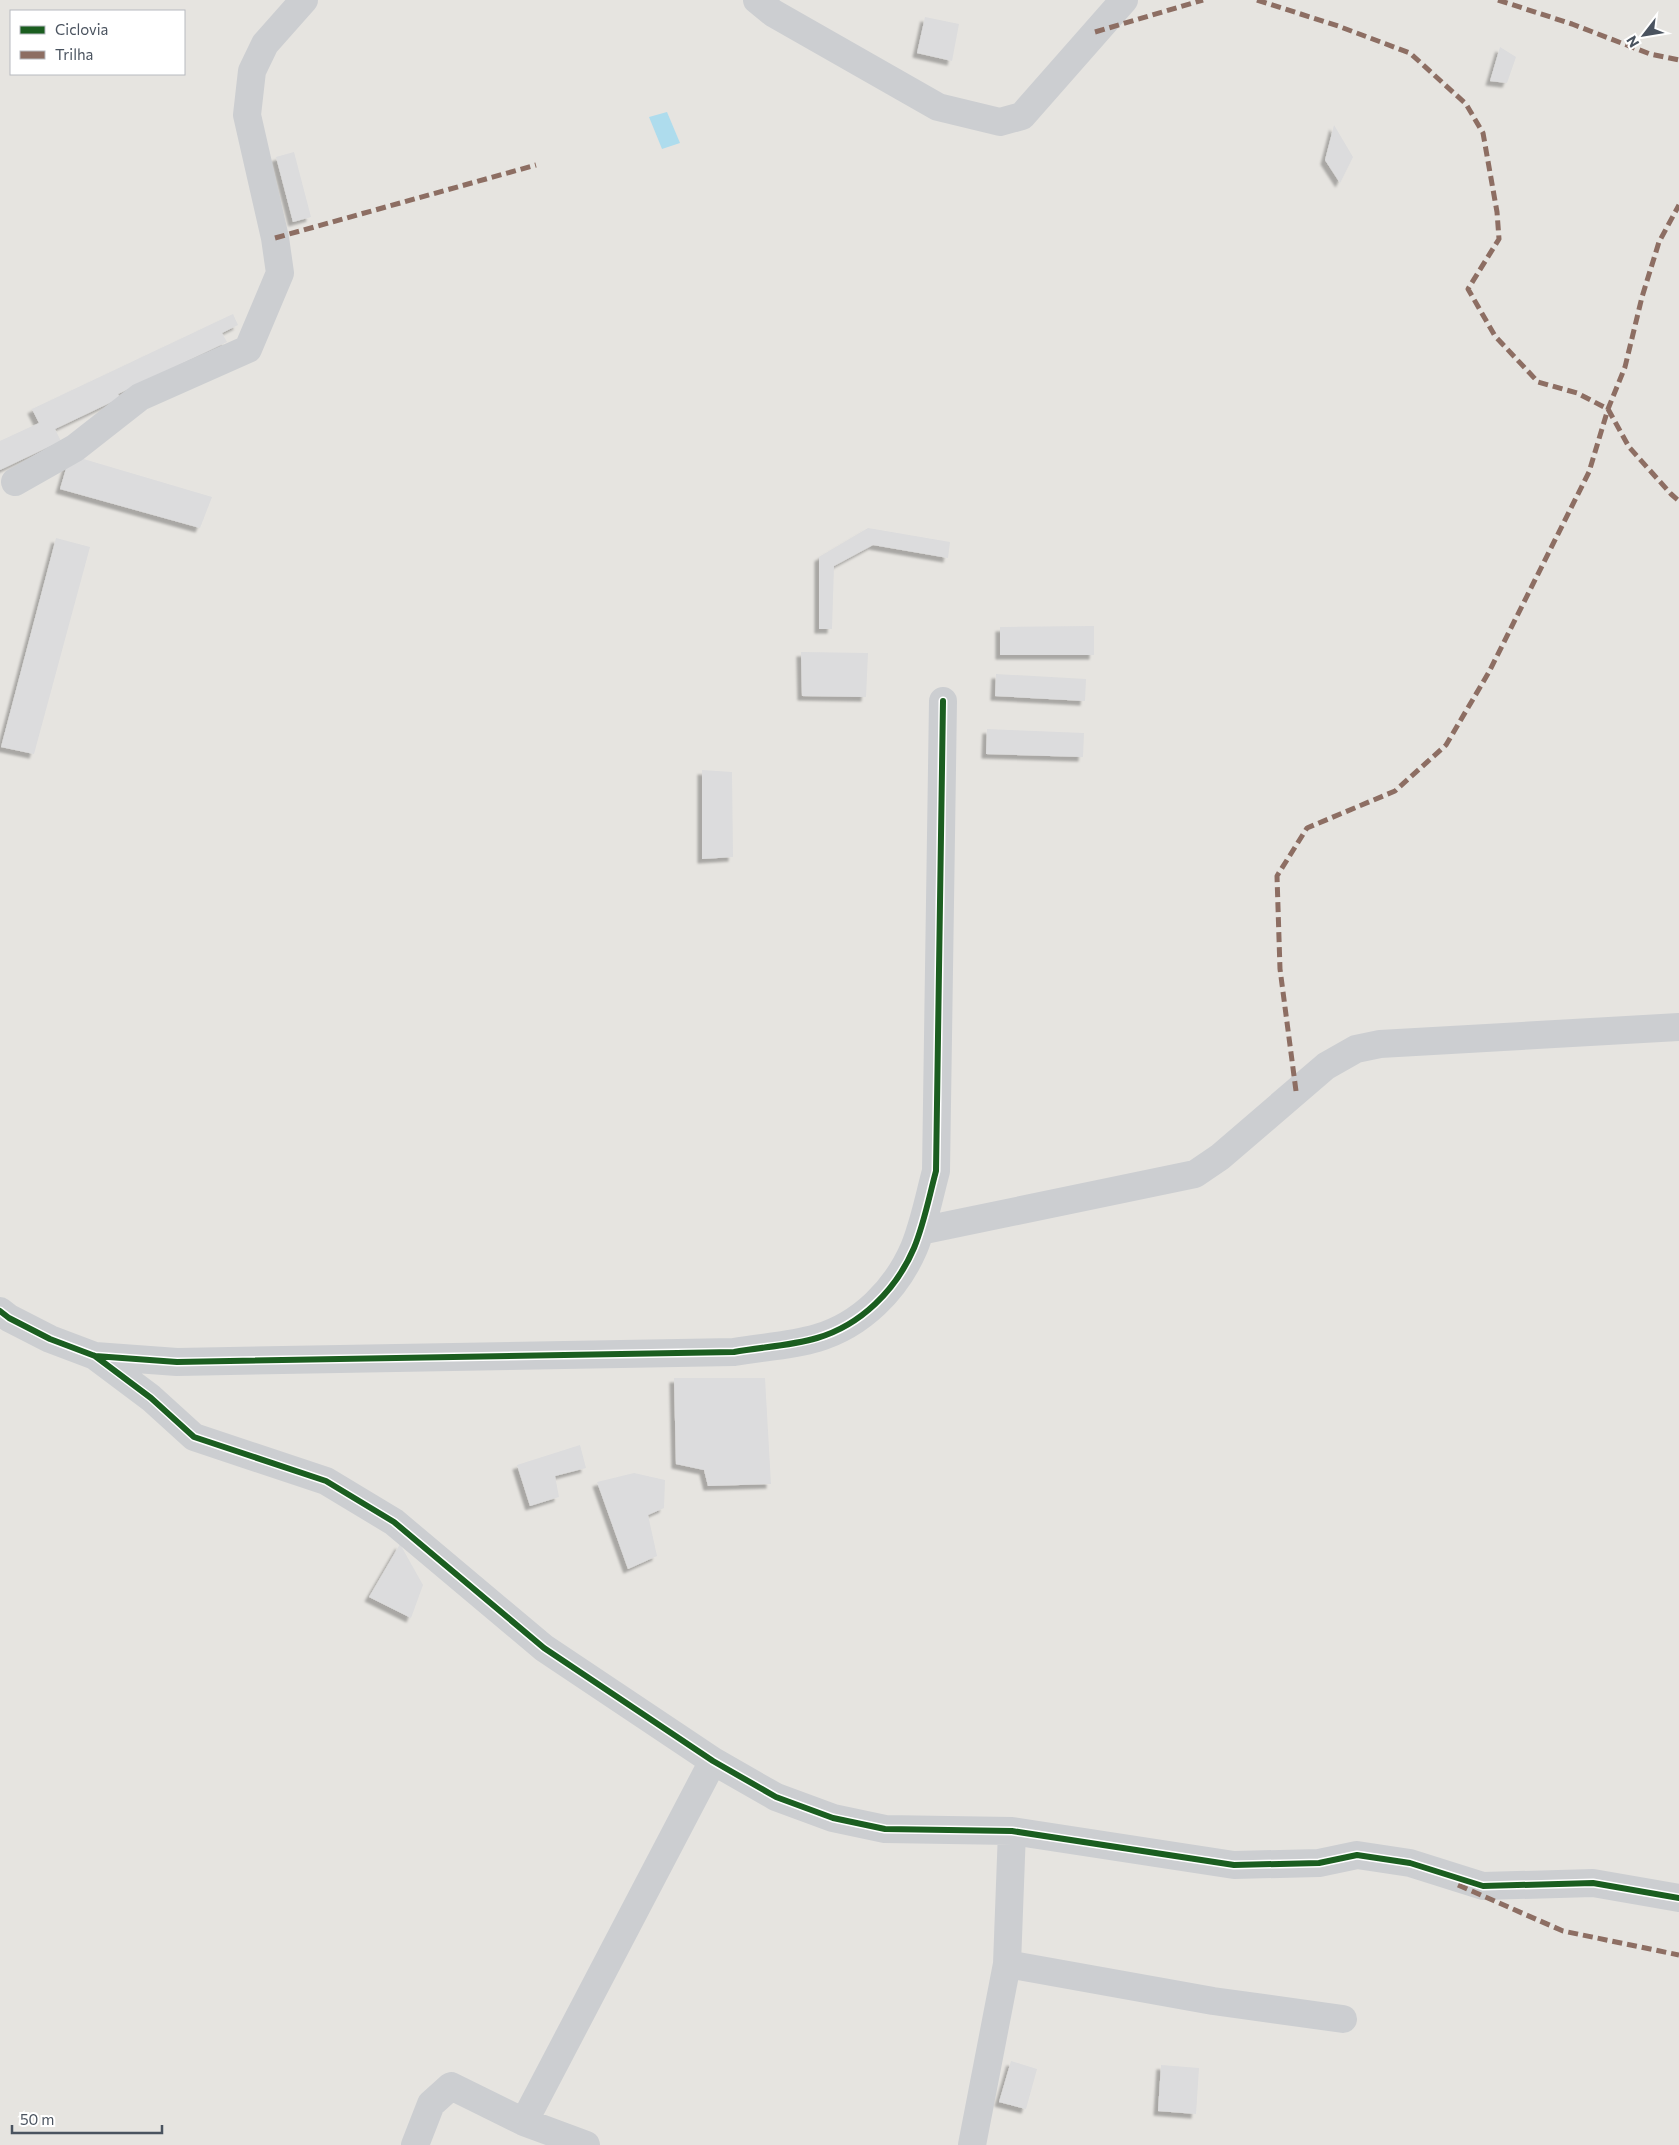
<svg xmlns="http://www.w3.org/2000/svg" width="1679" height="2145" font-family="Commissioner,sans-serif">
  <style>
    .sand { fill: #e6e4e0; fill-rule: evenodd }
    .water { fill: #aedced }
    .building { fill: #dcdcdd; filter: url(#shadow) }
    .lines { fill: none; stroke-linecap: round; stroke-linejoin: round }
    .minor { stroke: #ccced1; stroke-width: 28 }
    .quiet { stroke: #8d6e63; stroke-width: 5; stroke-dasharray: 10 5; stroke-linecap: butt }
    .cycleway-casing { stroke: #fff; stroke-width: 9 }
    .cycleway { stroke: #1b5e20; stroke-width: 6 }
  </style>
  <defs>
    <filter id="shadow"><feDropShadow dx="-4.5" dy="4.5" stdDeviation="1" flood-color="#0004"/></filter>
  </defs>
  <rect width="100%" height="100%" fill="#f3f3f3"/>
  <!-- sand -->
  <path class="sand" d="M0,0H1679V2145H0ZM11,11H184V74H11Z"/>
  <!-- water -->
  <path class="water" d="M667,112L680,143L662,149L649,117Z"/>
  <!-- building -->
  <path class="building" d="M925,17L959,24L952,61L917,53Z
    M1500,47L1516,57L1507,83L1490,81Z
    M1334,125L1353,157L1340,183L1325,160Z
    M294,152L311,217L293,222L276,157Z
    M233,314L238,325L222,333L227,342L118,394L120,398L55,429L61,441L0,470V441L39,423L32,409Z
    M70,455L212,497L200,528L60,489Z
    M868,528L950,542L948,558L873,545L834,566L832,629H819V557Z
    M56,538L90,547L34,754L1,747Z
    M1094,626V655H1000V627Z
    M801,652L868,653L866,697L802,696Z
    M996,674L1086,679L1085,701L995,696Z
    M987,729L1084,733L1083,757L986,754Z
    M702,770L732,772L733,857L702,859Z
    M674,1378H765L771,1484L708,1486L704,1470L676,1464Z
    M580,1445L586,1468L555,1476L559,1497L530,1506L517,1465Z
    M634,1473L665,1480L664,1508L648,1515L657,1556L628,1569L597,1482Z
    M400,1544L423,1585L411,1618L369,1597Z
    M1011,2061L1037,2069L1026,2109L999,2102Z
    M1161,2065L1199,2068L1196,2114L1158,2111Z"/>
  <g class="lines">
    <!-- minor -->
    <path class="minor" d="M757,0L773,13L938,107L1000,122L1022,116L1124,0
      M15,482L75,448L140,397L248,349L280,273L275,238L247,115L252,71L265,44L304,0
      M920,1231L1195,1174L1220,1157L1326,1066L1356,1049L1380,1044L1679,1027
      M0,1311L9,1318L50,1339L95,1356L177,1362L734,1352C761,1347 790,1346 817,1338C861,1325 896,1290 914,1248C924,1224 929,1197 936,1171L943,701
      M95,1356L151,1398L194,1437L326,1481L394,1522L544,1648L713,1761L776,1797L833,1818L885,1829L1012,1831L1234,1865L1319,1863L1357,1855L1410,1863L1483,1886L1593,1883L1679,1898
      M1007,1964L1213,2001L1343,2019
      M524,2122L713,1761
      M415,2145L431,2104L451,2086L524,2122L586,2145
      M972,2145L1007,1964L1012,1831"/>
    <!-- quiet -->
    <path class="quiet" d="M1257,0L1338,26L1410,53L1466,104L1483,133L1497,212L1499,239L1468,289L1495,336L1538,382L1577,393L1608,409L1629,447L1671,494L1679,501
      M1498,0L1572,24L1650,54L1679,60
      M1095,32L1203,0
      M275,238L536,165
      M1296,1091L1280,969L1277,876L1307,828L1395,791L1446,745L1489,672L1589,472L1608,409L1625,367L1642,297L1659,242L1679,205
      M1458,1885L1563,1931L1679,1955"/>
    <defs>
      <path id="cycleway" d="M0,1311L9,1318L50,1339L95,1356L177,1362L734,1352C761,1347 790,1346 817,1338C861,1325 896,1290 914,1248C924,1224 929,1197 936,1171L943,701
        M95,1356L151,1398L194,1437L326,1481L394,1522L544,1648L713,1761L776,1797L833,1818L885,1829L1012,1831L1234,1865L1319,1863L1357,1855L1410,1863L1483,1886L1593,1883L1679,1898"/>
    </defs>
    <!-- cycleway casing -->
    <use href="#cycleway" class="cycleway-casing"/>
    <!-- cycleway -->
    <use href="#cycleway" class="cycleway"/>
  </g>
  <!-- legend -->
  <rect x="10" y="10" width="175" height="65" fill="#ffffff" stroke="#b7babf"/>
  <rect x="20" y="26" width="25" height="8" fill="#1b5e20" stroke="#b7babf"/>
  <text x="55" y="35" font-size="15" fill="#4a535f">Ciclovia</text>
  <rect x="20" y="51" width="25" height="8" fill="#8d6e63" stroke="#b7babf"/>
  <text x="55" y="60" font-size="15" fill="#4a535f">Trilha</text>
  <!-- north arrow -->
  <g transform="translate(1644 35) rotate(239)" stroke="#ffffff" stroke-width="4" paint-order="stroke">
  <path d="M0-4L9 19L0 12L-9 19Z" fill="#4a535f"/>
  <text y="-8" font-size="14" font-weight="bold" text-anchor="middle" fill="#4a535f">N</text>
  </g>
  <!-- scale -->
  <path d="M12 2125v8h150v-8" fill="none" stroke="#4a535f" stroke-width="2.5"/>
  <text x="20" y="2125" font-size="15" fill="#4a535f" stroke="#ffffff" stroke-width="4" paint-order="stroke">50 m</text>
</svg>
